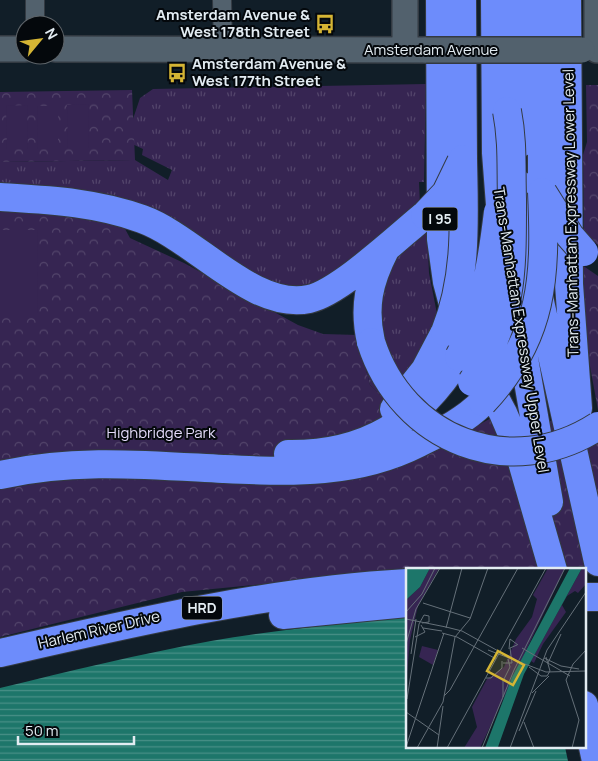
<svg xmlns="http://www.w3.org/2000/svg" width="598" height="761" font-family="Manrope,sans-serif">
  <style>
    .grass { fill: url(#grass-tufts) }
    .forest { fill: url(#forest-crowns) }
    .garden { fill: #362552 }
    .water { fill: url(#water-rules) }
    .pier { fill: #111e28 }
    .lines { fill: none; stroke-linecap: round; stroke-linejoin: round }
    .street-casing { stroke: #333a42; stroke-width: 20 }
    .secondary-casing { stroke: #333a42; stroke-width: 28 }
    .highway-casing { stroke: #333a42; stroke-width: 30 }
    .street { stroke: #52616d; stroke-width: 18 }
    .secondary { stroke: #52616d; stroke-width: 25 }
    .highway { stroke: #6d8cfb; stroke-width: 28 }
    .secondary-bridge-casing { stroke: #333a42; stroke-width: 28; stroke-linecap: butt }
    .highway-bridge-casing { stroke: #333a42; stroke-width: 30; stroke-linecap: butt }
    .secondary-bridge { stroke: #52616d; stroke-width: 25 }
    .highway-bridge { stroke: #6d8cfb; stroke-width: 28 }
    .labels { text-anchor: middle; stroke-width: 4; stroke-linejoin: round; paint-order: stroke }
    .shield { fill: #04080c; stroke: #a0a8ad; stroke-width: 1 }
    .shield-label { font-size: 14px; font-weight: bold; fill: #e3ecf2 }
    .poi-label { font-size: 15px; font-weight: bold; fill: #e3ecf2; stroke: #04080c; text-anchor: end }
    .street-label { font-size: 15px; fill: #e3ecf2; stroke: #04080c }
    .park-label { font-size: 15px; fill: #e3dafa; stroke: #04080c }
    .inset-road { fill: none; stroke: #657079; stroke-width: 1 }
    .view { fill: #d5b534; fill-opacity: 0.15; stroke: #d5b534; stroke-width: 2.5 }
    .inset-edge { fill: none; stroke: #e3ecf2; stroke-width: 2.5 }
  </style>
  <defs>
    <pattern id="grass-tufts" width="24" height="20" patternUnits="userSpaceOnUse" patternTransform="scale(1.25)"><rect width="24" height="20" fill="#362552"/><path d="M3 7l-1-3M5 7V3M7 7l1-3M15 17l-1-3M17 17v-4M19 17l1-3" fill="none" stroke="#53456b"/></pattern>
    <pattern id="forest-crowns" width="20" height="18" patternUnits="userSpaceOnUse" patternTransform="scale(1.25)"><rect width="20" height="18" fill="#362552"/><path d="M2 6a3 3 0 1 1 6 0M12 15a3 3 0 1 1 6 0" fill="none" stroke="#53456b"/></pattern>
    <pattern id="water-rules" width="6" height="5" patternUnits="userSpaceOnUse" patternTransform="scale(1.25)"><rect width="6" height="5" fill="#1d766a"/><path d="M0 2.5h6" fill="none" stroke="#499087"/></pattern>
  </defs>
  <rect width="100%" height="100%" fill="#111e28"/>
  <!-- grass -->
  <path class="grass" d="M426,84L424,182H419L420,205C394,226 331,287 300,289C255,291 216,241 178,222C124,195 59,195 0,188V162L135,160L168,180L172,170L142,155L143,149L130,143L128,134L140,98L153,89Z
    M427,229L429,273L438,319L431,340L386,402L370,385L360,345L394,261Z"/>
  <!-- forest -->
  <path class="forest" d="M586,85H598V245L584,234L583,155L587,142Z
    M132,90L135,160L0,162V92Z
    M0,205L119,218L130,238L184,263L298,325L323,334L357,335L370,385L434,450L491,418L501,430L598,412V566L407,570L182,592L0,637Z
    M582,265L598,276V410L585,339Z"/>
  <!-- garden -->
  <path class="garden" d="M88,104L89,148H68L67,105Z
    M27,105L28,149H7L6,106Z
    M37,106H58V149H38Z
    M0,230H38L37,314H0Z"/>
  <!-- water -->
  <path class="water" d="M407,617V747H584L598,761H0V688C70,671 140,654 211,641C276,630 341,623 407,617Z"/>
  <!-- pier -->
  <path class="pier" d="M584,609H598V761H568L565,747H584Z"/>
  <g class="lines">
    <defs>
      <path id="street" d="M35,0V25
        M222,0L223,49"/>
      <path id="secondary" d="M405,0V49
        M597,0V50
        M0,49H25
        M55,49L426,50"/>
      <path id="highway" d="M440,0L441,239L447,282L455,312
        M462,0L463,159
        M495,0L496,153L502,231
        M567,0L569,284L578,408
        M520,143V0
        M522,186L531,261L598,562
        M542,192V0
        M0,197C48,200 96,202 142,219C195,238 253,311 309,299C339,293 399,236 425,215
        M510,278L549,502
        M371,342C363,307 369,281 385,250
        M481,372L503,413L518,448L553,570
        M394,409L425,370L445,332
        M288,454C365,455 419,422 459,357
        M0,475C74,458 148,465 223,469C292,472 356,475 419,443C443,431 464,421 483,402
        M584,597H598
        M283,615L407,603
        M0,653C135,622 268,591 407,583
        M584,705L596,761"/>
    </defs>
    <!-- street casing -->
    <use href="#street" class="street-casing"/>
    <!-- secondary casing -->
    <use href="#secondary" class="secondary-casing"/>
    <!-- highway casing -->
    <use href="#highway" class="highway-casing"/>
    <!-- street -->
    <use href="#street" class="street"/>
    <!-- secondary -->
    <use href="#secondary" class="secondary"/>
    <!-- highway -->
    <use href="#highway" class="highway"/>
    <defs>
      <path id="secondary-bridge" d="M426,50H582"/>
      <path id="highway-bridge" d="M543,193L570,236L584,252
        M425,215L446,193L461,162
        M445,332C468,276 464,217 463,159
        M371,342C402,440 510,483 598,426
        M459,357C484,314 492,262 498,212
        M472,382C513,317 512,273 512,199C511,168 513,142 507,111
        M483,402C544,337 546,276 542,192"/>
    </defs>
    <!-- secondary-bridge casing -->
    <use href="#secondary-bridge" class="secondary-bridge-casing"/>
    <!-- highway-bridge casing -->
    <use href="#highway-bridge" class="highway-bridge-casing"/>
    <!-- secondary-bridge -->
    <use href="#secondary-bridge" class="secondary-bridge"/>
    <!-- highway-bridge -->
    <use href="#highway-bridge" class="highway-bridge"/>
  </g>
  <!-- icons -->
  <defs>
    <symbol id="bus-bare" viewBox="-9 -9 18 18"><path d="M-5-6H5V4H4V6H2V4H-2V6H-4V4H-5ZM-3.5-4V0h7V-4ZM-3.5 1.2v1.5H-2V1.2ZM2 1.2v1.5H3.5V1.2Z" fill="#d5b534" stroke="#04080c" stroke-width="2.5" paint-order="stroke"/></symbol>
  </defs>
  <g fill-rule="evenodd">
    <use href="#bus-bare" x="311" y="10" width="28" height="28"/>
    <use href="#bus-bare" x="163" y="59" width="28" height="28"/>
  </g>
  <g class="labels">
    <!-- shield labels -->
    <g class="shield">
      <rect x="422.5" y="207.5" width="35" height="23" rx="4"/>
      <rect x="182" y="596.5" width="40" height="23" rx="4"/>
    </g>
    <g class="shield-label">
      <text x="440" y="224">I 95</text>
      <text x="202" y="613">HRD</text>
    </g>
    <!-- poi labels -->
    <g class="poi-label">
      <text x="310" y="20">Amsterdam Avenue &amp;<tspan x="310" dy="17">West 178th Street</tspan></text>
      <text x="192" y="69" text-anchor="start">Amsterdam Avenue &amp;<tspan x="192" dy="17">West 177th Street</tspan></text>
    </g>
    <!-- street labels -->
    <g class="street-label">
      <text x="431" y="55">Amsterdam Avenue</text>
      <text transform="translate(571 213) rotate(-91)" y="5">Trans-Manhattan Expressway Lower Level</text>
      <text transform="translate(521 330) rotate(81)" y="5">Trans-Manhattan Expressway Upper Level</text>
      <text transform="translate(99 630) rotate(-13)" y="5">Harlem River Drive</text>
    </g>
    <!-- park labels -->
    <g class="park-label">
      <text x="161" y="438">Highbridge Park</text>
    </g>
  </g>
  <!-- overview -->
  <g transform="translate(406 568)">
    <rect width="180" height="180" fill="#111e28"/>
    <path d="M24,0H33L12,38L4,72L0,118V32L14,19ZM142,0H159L74,180H58L71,159L66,139L81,111L98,99L110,71L126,49L131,31L127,27ZM176,0H180V16L172,25L169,23L161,28L156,37L160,44L137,76L128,95L125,93ZM16,78L32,82L27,97L13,89Z" fill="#362552"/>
    <path d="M0,0H24L14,19L0,32ZM164,0H176L118,106L92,179L79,180L106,109Z" fill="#1d766a"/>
    <path class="inset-road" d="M17,35L64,50M0,44L16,26L29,0M0,51L40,59M40,59L56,63L94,84M17,60L36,63M40,60L56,0M36,65L51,69L90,91M9,69L19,64L15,57M0,76L10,41L34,0M116,80L164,108M103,81L104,71L112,77M82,82L140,104L180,103M5,86L10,51M138,90L155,98L173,101M97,95H106L104,80L111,77M142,95L155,66M123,99L135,108H141L144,103L140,89M80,110H85L96,100V93M126,125L143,108M38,128L44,122L112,0M97,129V113L104,99L102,91M1,131L13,56L18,47L23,48V54L16,55M0,144L33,167M118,154L128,180M113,163L130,123M0,179L38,65M11,180L37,134L49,69L64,51L82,0M31,180L37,138M41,180L140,0M76,180L108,102L159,0M104,180L141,82L180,24M166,180L173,152L160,112L167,96L180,82"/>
    <path class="view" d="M92,83L118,97L107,117L81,103Z"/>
    <rect width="180" height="180" class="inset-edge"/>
  </g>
  <!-- north arrow -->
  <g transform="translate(40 40) rotate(61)"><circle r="24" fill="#04080c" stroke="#5d6368"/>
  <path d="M0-4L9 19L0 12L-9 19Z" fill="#d5b534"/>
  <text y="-8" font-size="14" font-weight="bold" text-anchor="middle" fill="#e3ecf2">N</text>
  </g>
  <!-- scale -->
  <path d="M18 736v8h116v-8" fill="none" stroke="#e3ecf2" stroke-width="2.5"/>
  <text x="25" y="736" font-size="15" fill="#e3ecf2" stroke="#04080c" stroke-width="4" paint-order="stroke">50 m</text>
</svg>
